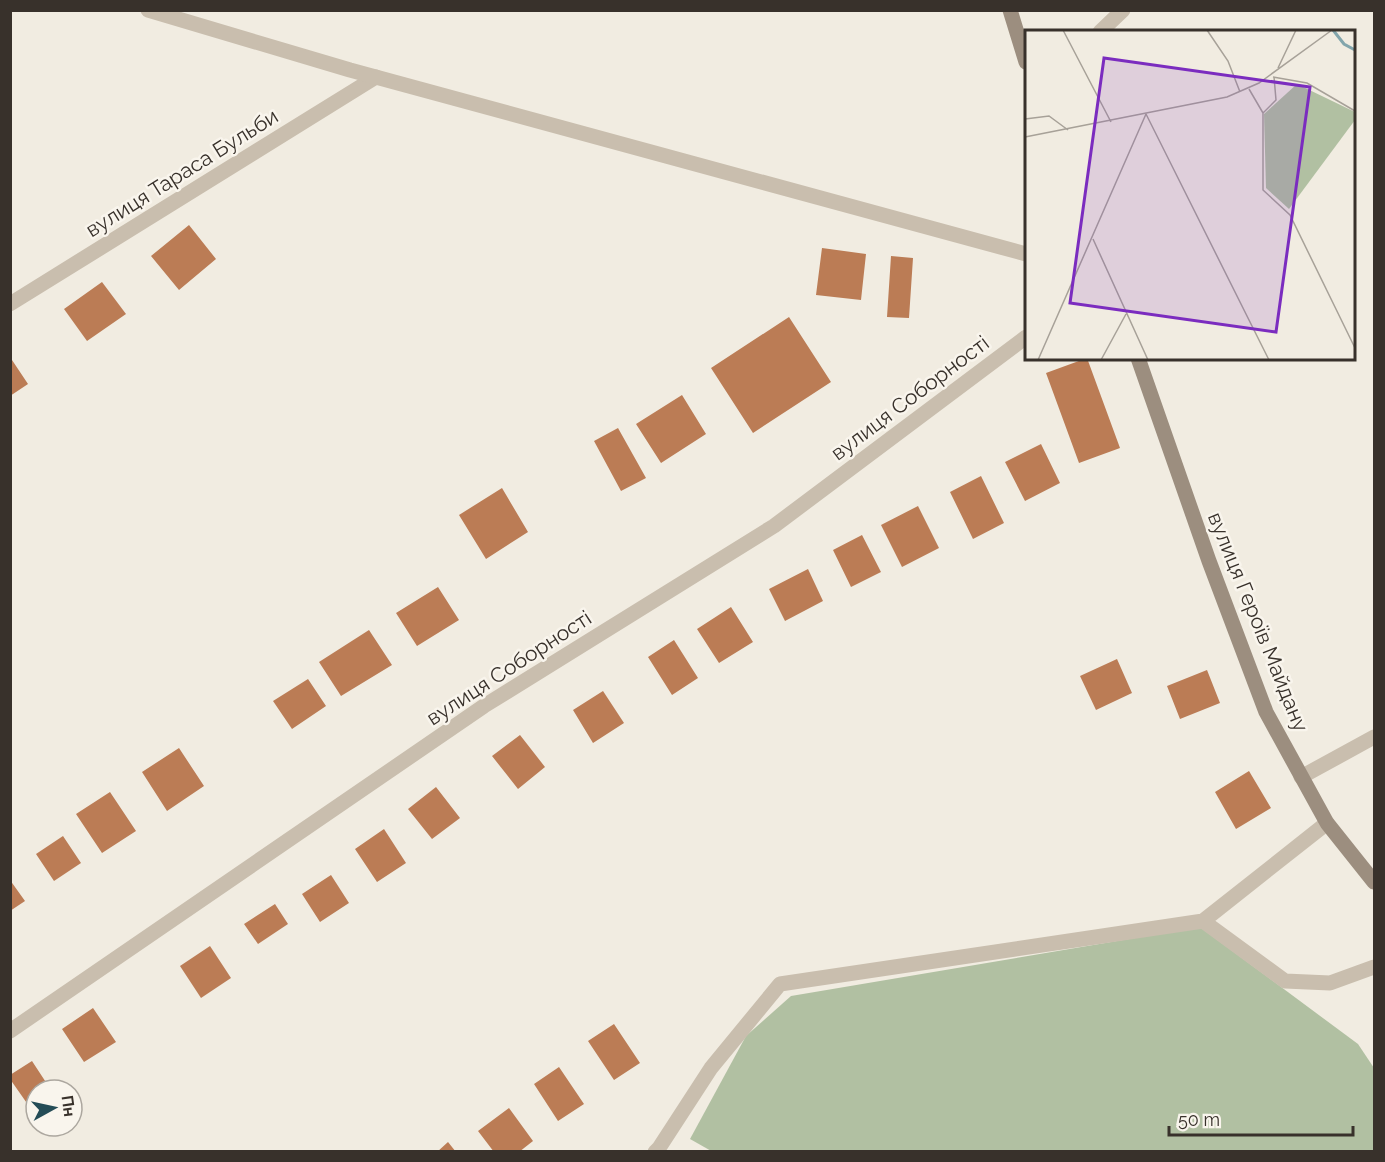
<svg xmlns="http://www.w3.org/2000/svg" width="1385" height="1162" font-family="Raleway,sans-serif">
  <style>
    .green { fill: #b1c0a2 }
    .building { fill: #bb7c55 }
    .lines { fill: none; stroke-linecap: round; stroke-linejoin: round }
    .minor { stroke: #c9beae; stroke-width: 15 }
    .tertiary { stroke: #c9beae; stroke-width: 15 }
    .secondary { stroke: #9c8e7f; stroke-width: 15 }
    .labels { text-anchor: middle; stroke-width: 5; stroke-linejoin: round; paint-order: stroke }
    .street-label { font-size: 21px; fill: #38312b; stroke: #f9f5ed }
    .inset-river { fill: none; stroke: #82a5ac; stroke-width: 3 }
    .inset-road { fill: none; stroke: #a7a198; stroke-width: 1.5 }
    .view { fill: #7b2cbf; fill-opacity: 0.15; stroke: #7b2cbf; stroke-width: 3 }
    .inset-edge { fill: none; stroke: #38312b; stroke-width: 3 }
  </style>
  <rect width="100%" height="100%" fill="#f1ece1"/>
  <!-- green -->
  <path class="green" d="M1200,927L1358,1044L1374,1068V1151L713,1152L690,1139L746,1036L791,996Z"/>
  <!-- building -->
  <path class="building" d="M189,225L216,259L179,290L151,256Z
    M822,248L866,254L861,300L816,295Z
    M891,256L913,258L909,318L887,317Z
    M102,282L126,314L87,341L64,309Z
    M789,317L831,382L753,433L711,368Z
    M10,357L28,384L10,396Z
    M1087,358L1120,448L1079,463L1046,373Z
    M682,395L706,434L661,463L636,424Z
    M618,428L646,478L621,491L594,441Z
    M1041,444L1060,483L1025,501L1005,462Z
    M981,476L1004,523L973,539L950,492Z
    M502,488L528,532L486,559L459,515Z
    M918,506L939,548L902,567L881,525Z
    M862,535L881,572L851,587L833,550Z
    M808,569L823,601L785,621L769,589Z
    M438,587L459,620L417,646L396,613Z
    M731,607L753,642L719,663L697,629Z
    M369,630L392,665L341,696L319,662Z
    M674,640L698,678L672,695L648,657Z
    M1117,659L1132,693L1096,710L1080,676Z
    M1207,670L1220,703L1180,719L1167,686Z
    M308,679L326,706L292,729L273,701Z
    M603,691L624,723L593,743L573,710Z
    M520,735L545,767L518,789L492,756Z
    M179,748L204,786L167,811L142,772Z
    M1249,771L1271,808L1236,829L1215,792Z
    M436,787L460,818L432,839L408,809Z
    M110,792L136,831L102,853L76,814Z
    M384,829L406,863L377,882L355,849Z
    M63,836L81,863L54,881L36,854Z
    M331,875L349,903L320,922L302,894Z
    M10,880L25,901L10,911Z
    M275,904L288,924L258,944L244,924Z
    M210,946L231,978L201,998L180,966Z
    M93,1008L116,1042L84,1062L62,1029Z
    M614,1024L640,1063L614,1080L588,1041Z
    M32,1061L51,1090H36V1105L31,1109L10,1079V1075Z
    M559,1067L584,1104L558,1121L534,1084Z
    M509,1108L533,1141L519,1152H494L478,1131Z
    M448,1142L456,1152H437Z"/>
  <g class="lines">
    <!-- minor -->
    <path class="minor" d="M10,304L376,77
      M1301,777L1374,737
      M1203,921L1327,823
      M10,1031L484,706L774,526L1026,337
      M655,1152L659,1148L711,1068L780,984L1203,921L1285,981L1330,983L1374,967"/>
    <!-- tertiary -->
    <path class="tertiary" d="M148,10L350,70L1026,254
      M1100,32L1123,10"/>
    <!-- secondary -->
    <path class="secondary" d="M1010,10L1026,62
      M1138,358L1209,561L1266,712L1327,823L1374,882"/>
  </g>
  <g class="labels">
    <!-- street labels -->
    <g class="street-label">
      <text transform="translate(182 173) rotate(-32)" y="7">вулиця Тараса Бульби</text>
      <text transform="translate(910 398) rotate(-37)" y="7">вулиця Соборності</text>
      <text transform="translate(1258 622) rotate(68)" y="7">вулиця Героїв Майдану</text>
      <text transform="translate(509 668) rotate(-33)" y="7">вулиця Соборності</text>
    </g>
  </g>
  <!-- overview -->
  <g transform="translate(1025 30)">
    <rect width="330" height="330" fill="#f1ece1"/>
    <path d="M272,54L330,82V90L264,179L241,158L239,84Z" fill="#b1c0a2"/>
    <path class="inset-river" d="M308,0L319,14L330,20"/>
    <path class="inset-road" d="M38,0L86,92M182,0L203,31L215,62M253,38L271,0M248,47L282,53L330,81M249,47L251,70L238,83V160L265,185L330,318M224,59L238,83M121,84L244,330M0,89L24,86L43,100M0,107L202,67L234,53L307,0M68,209L123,330M13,330L121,84M76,330L101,284"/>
    <path class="view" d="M79,28L285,57L251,302L45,273Z"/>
    <rect width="330" height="330" class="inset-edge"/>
  </g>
  <!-- border -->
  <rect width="1385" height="1162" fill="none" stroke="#38312b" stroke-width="24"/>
  <!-- north arrow -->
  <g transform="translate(54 1108) rotate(82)"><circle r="28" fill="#f9f5ed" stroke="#aca79f" stroke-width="1.5"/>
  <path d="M0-4.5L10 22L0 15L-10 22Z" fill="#244c56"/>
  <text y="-9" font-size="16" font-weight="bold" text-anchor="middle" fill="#38312b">Пн</text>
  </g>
  <!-- scale -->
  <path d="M1169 1126v9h184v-9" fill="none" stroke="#38312b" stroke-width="3"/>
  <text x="1178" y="1126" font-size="18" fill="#38312b" stroke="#f9f5ed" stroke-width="4.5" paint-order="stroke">50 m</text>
</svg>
